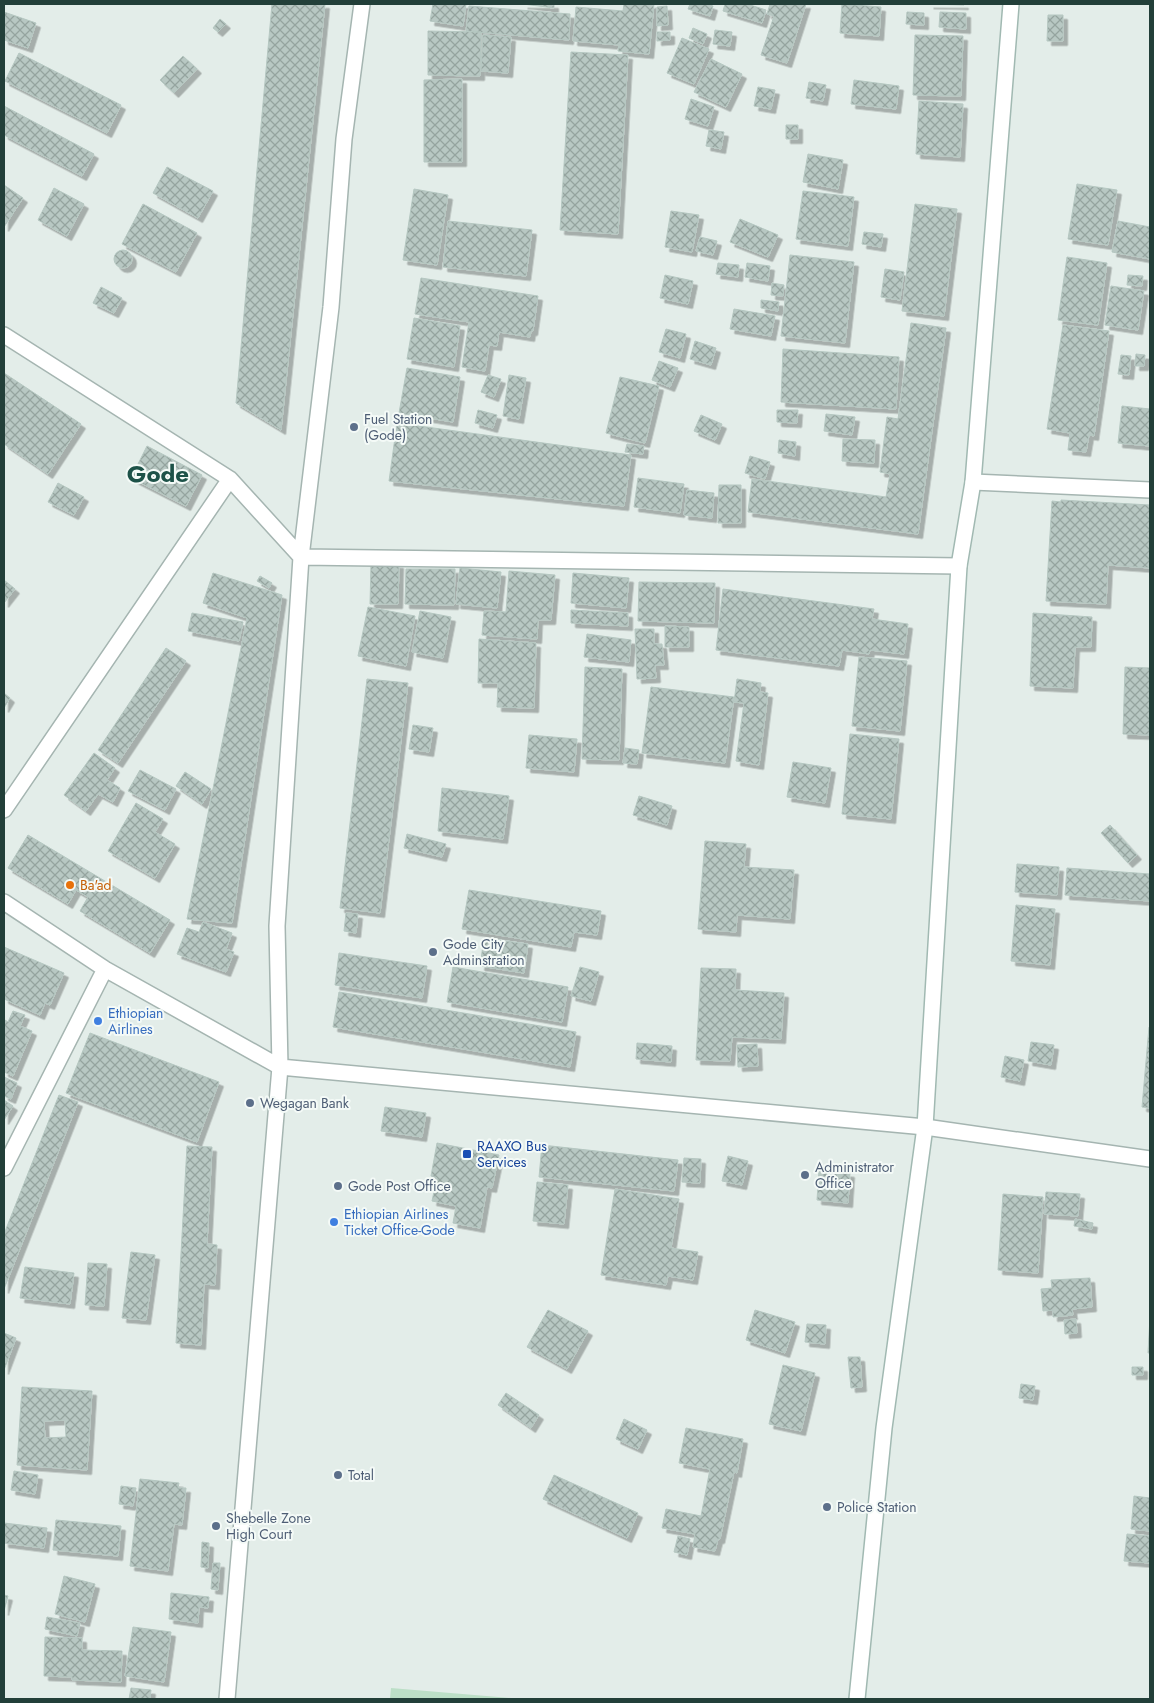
<svg xmlns="http://www.w3.org/2000/svg" width="1154" height="1703" font-family="Jost,sans-serif">
  <style>
    .grass { fill: #bcdfc7 }
    .building { fill: url(#building-cross-hatch); stroke: #b5c7c1; fill-rule: evenodd; filter: url(#shadow) }
    .lines { fill: none; stroke-linecap: round; stroke-linejoin: round }
    .street-casing { stroke: #a5b5b1; stroke-width: 18 }
    .secondary-casing { stroke: #a1b9b2; stroke-width: 18 }
    .street { stroke: #fff; stroke-width: 15 }
    .secondary { stroke: #fff; stroke-width: 15 }
    .service-dot { fill: #5c6f8a; stroke: #f4faf7; stroke-width: 2 }
    .food-dot { fill: #e8710a; stroke: #f4faf7; stroke-width: 2 }
    .shop-dot { fill: #3f7fe0; stroke: #f4faf7; stroke-width: 2 }
    .transit-dot { fill: #1a4fb4; stroke: #f4faf7; stroke-width: 2 }
    .labels { text-anchor: middle; stroke-width: 4; stroke-linejoin: round; paint-order: stroke }
    .service-label { font-size: 14px; fill: #4e5e75; stroke: #f4faf7; text-anchor: start }
    .food-label { font-size: 14px; fill: #c56008; stroke: #f4faf7; text-anchor: start }
    .shop-label { font-size: 14px; fill: #366cbe; stroke: #f4faf7; text-anchor: start }
    .transit-label { font-size: 14px; fill: #164399; stroke: #f4faf7; text-anchor: start }
    .town-label { font-size: 24px; font-weight: bold; fill: #1d5248; stroke: #f4faf7 }
  </style>
  <defs>
    <pattern id="building-cross-hatch" width="8" height="8" patternUnits="userSpaceOnUse" patternTransform="scale(1.25)"><rect width="8" height="8" fill="#b8c8c3"/><path d="M0 0l8 8M0 8l8-8" fill="none" stroke="#95a49f"/></pattern>
    <filter id="shadow"><feDropShadow dx="4.5" dy="4.5" stdDeviation="0" flood-color="#0004"/></filter>
  </defs>
  <rect width="100%" height="100%" fill="#e3ede9"/>
  <!-- grass -->
  <path class="grass" d="M391,1688L523,1699H390Z"/>
  <!-- building -->
  <path class="building" d="M272,4H325L281,430L236,403Z
    M433,4H466L463,26L430,21Z
    M523,4H554V8Z
    M624,4H654L649,54L618,51L619,45L573,41L576,7L623,11Z
    M690,4H707L713,6L710,16L688,9Z
    M725,4H747L766,10L762,23L723,11Z
    M770,4H806L787,63L761,55L774,16L767,14Z
    M842,4L881,7L879,36L840,33Z
    M929,4H964V5Z
    M469,6L570,14L569,40L466,31Z
    M667,6L668,25L657,26V7Z
    M4,12L36,23L28,48L4,40Z
    M907,12L924,13V25L906,24Z
    M940,12L966,13V29L939,27Z
    M1048,15H1063V41H1047Z
    M220,19L226,24L218,32L213,28Z
    M693,28L707,34L703,44L689,38Z
    M715,30L732,32L730,46L713,44Z
    M428,31L481,32L480,76L428,75Z
    M657,32H670V40L657,41Z
    M483,35L511,37L508,73L481,71Z
    M915,35L963,36L961,96L913,95Z
    M682,38L709,49L694,84L667,73Z
    M571,52L628,55L618,234L560,230Z
    M19,53L121,105L107,133L5,81Z
    M183,56L197,69L174,93L160,80Z
    M711,59L742,74L726,107L694,92Z
    M462,79V162H424V80Z
    M854,80L899,86L896,109L851,104Z
    M809,82L826,85L823,101L806,98Z
    M758,87L775,90L771,109L754,106Z
    M691,99L714,107L708,126L685,119Z
    M919,101L963,104L960,157L916,154Z
    M4,106L94,154L82,176L4,135Z
    M786,125H798V139H786Z
    M709,130L724,132L721,149L706,146Z
    M808,154L843,160L838,189L803,182Z
    M167,167L213,191L198,218L153,193Z
    M1077,184L1117,190L1108,245L1068,239Z
    M4,185L23,198L4,227Z
    M54,188L84,204L67,236L38,220Z
    M414,189L448,195L437,265L403,260Z
    M803,191L854,197L848,246L796,239Z
    M143,204L197,233L176,272L122,244Z
    M915,204L957,209L944,316L902,311Z
    M671,211L699,215L692,252L665,247Z
    M740,219L778,235L768,257L730,242Z
    M448,221L532,230L526,276L443,267Z
    M1118,221L1150,227V259L1112,252Z
    M864,232L883,234L881,247L862,244Z
    M700,237L717,241L713,255L696,251Z
    M114 259a9 9 0 1 1 18 0a9 9 0 1 1-18 0Z
    M790,255L854,262L845,343L781,336Z
    M1067,257L1107,263L1098,325L1058,320Z
    M718,263L739,265L738,277L716,274Z
    M747,263L770,266L768,281L745,277Z
    M885,269L904,272L900,300L881,297Z
    M665,275L693,281L688,304L660,298Z
    M1128,275L1143,276L1142,286L1127,285Z
    M421,278L538,296L533,331H531L530,337L499,332L497,346L489,345L485,371L462,367L469,322L415,314Z
    M772,283L784,285L783,296L771,295Z
    M1111,286L1144,291L1138,330L1105,325Z
    M101,287L122,298L114,313L93,303Z
    M761,300L779,302L778,311L761,308Z
    M734,309L775,316L771,336L730,329Z
    M414,318L460,326L454,367L407,359Z
    M911,323L946,328L918,534L748,512L752,479L886,497L890,474L880,472L887,417L898,419Z
    M1063,325L1109,331L1094,436L1089,435L1086,452L1068,450L1070,433L1047,429Z
    M666,329L686,334L680,358L659,352Z
    M695,341L716,348L711,365L690,359Z
    M783,349L899,357L896,409L781,402Z
    M1136,354L1145,355L1144,366H1135Z
    M1121,355L1131,356L1129,375L1118,374Z
    M659,361L678,368L670,387L652,380Z
    M407,368L460,377L453,422L399,413Z
    M4,373L81,424L48,474L4,444Z
    M488,375L501,379L494,397L481,392Z
    M509,375L526,378L519,419L503,416Z
    M620,377L659,386L645,443L606,433Z
    M1122,406L1150,409V446L1118,443Z
    M478,410L497,415L493,428L475,423Z
    M777,410H798L797,423L777,422Z
    M826,414L855,417L852,435L824,431Z
    M701,415L722,424L715,440L694,431Z
    M397,423L631,455L624,506L389,481Z
    M843,439L875,440L874,463L842,461Z
    M779,440L796,442L795,456L778,453Z
    M627,444L644,446L643,454L625,452Z
    M147,446L202,475L186,506L131,478Z
    M750,456L770,462L765,479L745,473Z
    M638,478L684,484L680,513L634,507Z
    M58,483L84,497L74,515L48,502Z
    M719,485H741V523H718Z
    M687,490L714,493L712,518L684,515Z
    M1061,500L1150,505V568L1108,565L1106,604L1046,601L1052,501L1061,502Z
    M371,563L399,564L398,604H370Z
    M460,568L501,572L497,608L456,604Z
    M406,569H455L454,605L405,604Z
    M509,571L555,575L551,620H538L537,639L482,635L484,611L506,612Z
    M213,573L282,595L232,923L187,919L247,618L203,603Z
    M573,573L629,578L626,608L571,603Z
    M260,576L272,583L269,588L257,581Z
    M4,580L15,589L4,603Z
    M639,582L715,583L714,623L638,621Z
    M723,589L874,609L872,619L908,624L904,654L870,650L869,654L842,650L839,666L716,650Z
    M368,607L415,616L406,666L358,656Z
    M571,610L628,613V626L571,623Z
    M420,611L451,617L443,658L412,652Z
    M192,613L243,622L239,641L188,631Z
    M1033,613L1092,617L1091,647H1075L1073,688L1030,686Z
    M665,626L689,627V647H665Z
    M635,629H654V644H662L664,665H655L656,678L637,679Z
    M587,634L631,640L629,662L584,657Z
    M479,639L536,643L534,708L497,707L498,683H478Z
    M166,648L186,661L118,763L98,750Z
    M859,657L907,661L900,731L852,726Z
    M585,667L622,669L619,760L582,759Z
    M1125,667L1150,668V735L1123,734Z
    M367,679L408,683L380,913L340,908Z
    M737,679L761,683L760,692L768,693L759,765L736,761L744,703L734,702Z
    M651,687L734,697L725,763L642,753Z
    M4,693L10,698L4,708Z
    M413,725L433,728L429,752L409,749Z
    M850,734L899,739L891,819L842,814Z
    M529,735L577,739L574,772L526,768Z
    M625,748L639,750L637,764L623,763Z
    M94,753L115,768L107,780L120,788L113,802L98,794L86,811L64,795Z
    M793,762L831,768L825,803L787,797Z
    M140,770L176,789L165,810L128,791Z
    M185,772L211,789L202,804L176,786Z
    M442,788L509,796L503,839L438,831Z
    M639,796L672,806L667,825L633,815Z
    M136,803L163,819L155,832L175,844L155,878L108,851Z
    M1110,825L1137,855L1128,863L1101,833Z
    M407,834L446,844L442,857L404,848Z
    M28,835L170,920L150,953L80,911L88,897L76,890L68,904L8,868Z
    M705,841L746,844L744,867L794,870L790,919L737,915L736,932L698,929Z
    M1017,864L1059,867L1057,895L1015,892Z
    M1067,868L1150,874V901L1065,895Z
    M469,890L601,911L597,935L574,932L571,947L462,929Z
    M1016,905L1055,909L1050,965L1011,961Z
    M346,913L358,914L356,933L344,931Z
    M203,922L232,933L226,949L234,952L226,972L177,954L187,928L199,932Z
    M484,938L528,944L524,973L480,966Z
    M4,947L64,973L50,1005L45,1003L40,1015L4,999Z
    M339,953L427,966L422,998L335,985Z
    M453,967L568,987L562,1022L447,1002Z
    M580,967L599,972L591,1001L571,996Z
    M701,968L736,969L735,990L784,993L781,1039L732,1037L730,1061L696,1060Z
    M339,992L576,1032L570,1067L333,1027Z
    M13,1011L25,1015L20,1026L32,1031L13,1076L4,1072V1022L5,1020L8,1022Z
    M1149,1027H1150V1108L1142,1107Z
    M90,1033L219,1082L197,1142L66,1093Z
    M1031,1042L1054,1045L1051,1065L1028,1061Z
    M637,1043L672,1046L671,1062L636,1059Z
    M757,1044L758,1066L738,1067L737,1045Z
    M1005,1056L1024,1060L1020,1081L1001,1077Z
    M4,1077L17,1083L11,1099L4,1096Z
    M59,1095L78,1102L4,1289V1234Z
    M4,1100L13,1106L4,1120Z
    M385,1107L426,1113L422,1137L381,1131Z
    M437,1143L499,1155L492,1188L487,1187L480,1228L453,1223L456,1206L432,1201L437,1178L431,1176Z
    M542,1145L678,1160L674,1191L539,1177Z
    M187,1146L212,1147L207,1244L217,1245L215,1285L204,1284L201,1345L176,1343Z
    M728,1156L748,1161L742,1185L722,1181Z
    M684,1158L701,1159L700,1183L682,1182Z
    M819,1170L850,1173L848,1203L817,1200Z
    M537,1182L568,1185L564,1224L533,1221Z
    M615,1189L679,1199L671,1248L698,1252L693,1280L668,1276L666,1285L601,1275Z
    M1046,1192L1080,1194L1078,1216L1044,1214Z
    M1003,1194L1043,1197L1038,1273L998,1270Z
    M1075,1219L1093,1223L1092,1229L1074,1226Z
    M131,1252L155,1255L146,1320L122,1318Z
    M88,1263L107,1264L104,1306L85,1305Z
    M25,1267L74,1273L70,1304L20,1298Z
    M1090,1278L1092,1307L1072,1309L1073,1315L1053,1317V1310L1043,1311L1041,1289L1052,1288L1051,1280Z
    M548,1310L588,1331L567,1369L527,1347Z
    M755,1310L795,1322L785,1353L746,1340Z
    M1150,1317V1353H1148Z
    M1076,1319L1077,1333L1065,1334L1064,1320Z
    M807,1324L826,1325L825,1344L805,1342Z
    M4,1333L16,1338L4,1370Z
    M848,1357H860L862,1387L851,1388Z
    M783,1365L815,1373L801,1431L769,1424Z
    M1132,1367H1143V1375H1132Z
    M1021,1384L1035,1386L1033,1400L1019,1398Z
    M22,1387L92,1391L87,1470L17,1465ZM65,1420L66,1437L45,1438L44,1421Z
    M506,1393L539,1415L531,1428L498,1405Z
    M624,1419L647,1430L638,1449L616,1439Z
    M686,1428L743,1439L738,1467L737,1473L734,1472L720,1539H718L715,1551L693,1547L695,1534L662,1528L666,1509L701,1516L710,1469L679,1463Z
    M14,1471L38,1475L35,1494L11,1490Z
    M554,1475L638,1513L627,1538L543,1499Z
    M140,1479L179,1483L178,1488H186L182,1525L174,1524L168,1571L130,1566Z
    M121,1486L136,1488L133,1506L119,1504Z
    M1134,1496L1150,1498V1531L1131,1529Z
    M56,1520L121,1526L118,1556L53,1550Z
    M4,1523L47,1528L44,1548L4,1543Z
    M1127,1534L1150,1536V1563L1124,1561Z
    M678,1536L690,1539L687,1555L674,1552Z
    M202,1542L209,1543L208,1568L201,1567Z
    M213,1563H220L218,1590L211,1589Z
    M64,1576L95,1584L85,1622L55,1614Z
    M171,1593L209,1597L208,1608L199,1607L198,1623L169,1619Z
    M4,1595L8,1596L4,1611Z
    M47,1617L80,1623L77,1636L45,1629Z
    M133,1627L171,1632L164,1682L125,1676Z
    M45,1637L82,1638V1650L122,1651L121,1682L72,1680V1677L44,1676Z
    M131,1688L151,1690L150,1699H129Z"/>
  <g class="lines">
    <defs>
      <path id="street" d="M4,335L230,479L301,557L959,566
        M973,482L1150,490
        M4,810L230,479
        M4,902L105,969L280,1067L925,1127L1150,1159
        M4,1168L105,969
        M227,1699L280,1067L277,926L301,557L331,307L344,139L362,4"/>
      <path id="secondary" d="M857,1699L884,1428L925,1127L959,566L973,482L1011,4"/>
    </defs>
    <!-- street casing -->
    <use href="#street" class="street-casing"/>
    <!-- secondary casing -->
    <use href="#secondary" class="secondary-casing"/>
    <!-- street -->
    <use href="#street" class="street"/>
    <!-- secondary -->
    <use href="#secondary" class="secondary"/>
  </g>
  <!-- markers -->
  <g class="service-dot">
    <circle cx="354" cy="427" r="5"/>
    <circle cx="433" cy="952" r="5"/>
    <circle cx="250" cy="1103" r="5"/>
    <circle cx="805" cy="1175" r="5"/>
    <circle cx="338" cy="1186" r="5"/>
    <circle cx="338" cy="1475" r="5"/>
    <circle cx="827" cy="1507" r="5"/>
    <circle cx="216" cy="1526" r="5"/>
  </g>
  <circle class="food-dot" cx="70" cy="885" r="5"/>
  <g class="shop-dot">
    <circle cx="98" cy="1021" r="5"/>
    <circle cx="334" cy="1222" r="5"/>
  </g>
  <rect class="transit-dot" x="462" y="1149" width="10" height="10" rx="2.5"/>
  <g class="labels">
    <!-- service labels -->
    <g class="service-label">
      <text x="364" y="424">Fuel Station<tspan x="364" dy="16">(Gode)</tspan></text>
      <text x="443" y="949">Gode City<tspan x="443" dy="16">Adminstration</tspan></text>
      <text x="260" y="1108">Wegagan Bank</text>
      <text x="815" y="1172">Administrator<tspan x="815" dy="16">Office</tspan></text>
      <text x="348" y="1191">Gode Post Office</text>
      <text x="348" y="1480">Total</text>
      <text x="837" y="1512">Police Station</text>
      <text x="226" y="1523">Shebelle Zone<tspan x="226" dy="16">High Court</tspan></text>
    </g>
    <!-- food labels -->
    <g class="food-label">
      <text x="80" y="890">Ba'ad</text>
    </g>
    <!-- shop labels -->
    <g class="shop-label">
      <text x="108" y="1018">Ethiopian<tspan x="108" dy="16">Airlines</tspan></text>
      <text x="344" y="1219">Ethiopian Airlines<tspan x="344" dy="16">Ticket Office-Gode</tspan></text>
    </g>
    <!-- transit labels -->
    <g class="transit-label">
      <text x="477" y="1151">RAAXO Bus<tspan x="477" dy="16">Services</tspan></text>
    </g>
    <!-- town labels -->
    <g class="town-label">
      <text x="158" y="482">Gode</text>
    </g>
  </g>
  <!-- border -->
  <rect width="1154" height="1703" fill="none" stroke="#223f39" stroke-width="10"/>
</svg>
